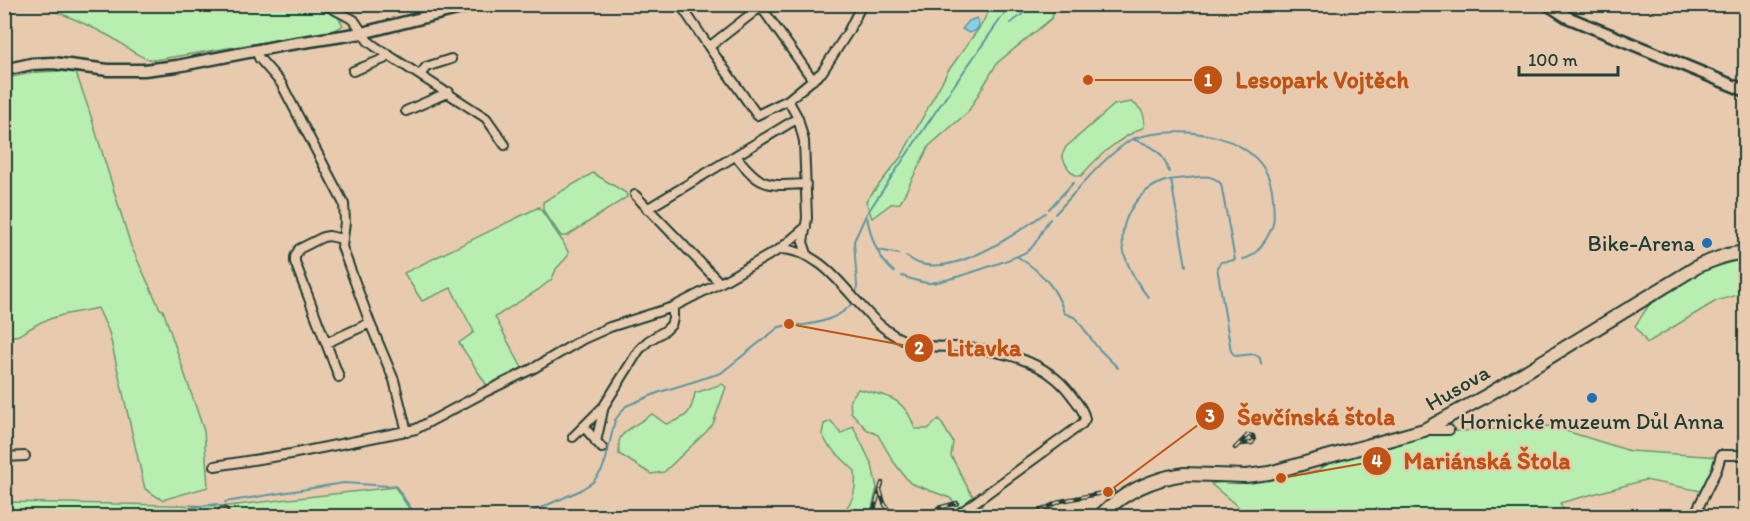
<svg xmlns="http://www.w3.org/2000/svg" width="1750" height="521" font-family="Itim,sans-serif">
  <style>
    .green { fill: #b8efb1; stroke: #6c9672; stroke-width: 1.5 }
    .water { fill: #87d0e8; stroke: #5d95a0; stroke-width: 1.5 }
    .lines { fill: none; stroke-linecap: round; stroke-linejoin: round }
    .stream { stroke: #5d95a0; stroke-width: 2 }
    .minor-casing { stroke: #1f3d34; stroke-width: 12 }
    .tertiary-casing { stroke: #1f3d34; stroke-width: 15 }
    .primary-casing { stroke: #1f3d34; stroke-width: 16 }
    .minor { stroke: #e8cbaf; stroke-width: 8 }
    .tertiary { stroke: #e8cbaf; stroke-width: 10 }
    .primary { stroke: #e8cbaf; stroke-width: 12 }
    .rail-casing { stroke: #1f3d34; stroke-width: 4.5 }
    .rail { stroke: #e8cbaf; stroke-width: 2; stroke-dasharray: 7; stroke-linecap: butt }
    .poi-dot { fill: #1f6fb2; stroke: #e8cbaf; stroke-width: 2 }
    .labels { text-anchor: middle; stroke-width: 4.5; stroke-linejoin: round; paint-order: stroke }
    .poi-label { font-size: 22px; fill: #1f3d34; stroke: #e8cbaf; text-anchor: end }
    .street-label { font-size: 22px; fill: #1f3d34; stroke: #e8cbaf }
    .leader { fill: none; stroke: #c05314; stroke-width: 2 }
    .callout-dot { fill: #c05314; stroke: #e8cbaf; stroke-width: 2 }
    .mark-label { font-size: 18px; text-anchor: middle; font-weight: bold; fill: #fff }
    .callout-label { font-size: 24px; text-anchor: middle; font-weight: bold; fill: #c05314; stroke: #e8cbaf; stroke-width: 4.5; stroke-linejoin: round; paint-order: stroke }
  </style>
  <rect width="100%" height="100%" fill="#e8cbaf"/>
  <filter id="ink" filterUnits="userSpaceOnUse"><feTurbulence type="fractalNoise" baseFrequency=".0167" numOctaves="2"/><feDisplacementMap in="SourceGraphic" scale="12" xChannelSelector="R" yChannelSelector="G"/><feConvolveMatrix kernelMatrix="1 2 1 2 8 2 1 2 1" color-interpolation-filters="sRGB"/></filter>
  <g filter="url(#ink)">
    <!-- green -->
    <path class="green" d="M36,5H318L337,15L343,25L337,29L327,32L154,60C137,58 124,44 109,36C86,24 61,12 36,5Z
      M991,5H1055L1052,18L997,63L968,112L929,146L900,203L891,204L872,218L866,201L901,157L948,71L982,24Z
      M60,71L76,73L89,110L131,246L160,309L163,310L204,431L208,487L162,500L145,489L109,332L98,308L62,315L41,322L19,335L5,338V78L39,72Z
      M1131,102C1142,108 1146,115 1144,127C1118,139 1100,154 1081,176C1070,176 1065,164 1062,155L1066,147L1114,105Z
      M593,173L626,193L627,197L567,236H561L543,210V202Z
      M539,207L563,242L568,252V256L556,269L552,279L538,290L495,317L522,368L488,387L459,343L474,332L451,288L422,301L404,273Z
      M1745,258V293L1716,301L1647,343L1635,326L1649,305L1701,271Z
      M722,384L726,387L713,424L706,432L664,472L651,474L619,454C619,449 618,443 620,439C622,431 644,420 652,414L666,424C687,418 691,414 695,393Z
      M858,389C888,396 905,397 915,429H928L939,419L953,442L951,456C963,476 972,505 994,516H953L959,507L950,498L910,483L893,461L878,435L866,429L851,412L850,400Z
      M831,421L841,434L853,426L872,465L877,488L870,516H842C844,510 846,508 850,503C855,494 856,481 855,471L828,445L822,434L824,424Z
      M1550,426L1630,451L1720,457L1706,492L1645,480L1560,503L1565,516H1260L1242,510L1211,484C1223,480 1232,483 1244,482C1253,482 1262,478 1271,476C1291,473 1313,479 1328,463L1426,433Z
      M395,487L414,516H5V502L228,506Z"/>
    <!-- water -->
    <path class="water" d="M977,18C981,26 978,31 969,33L962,29L969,21Z"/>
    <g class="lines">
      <!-- stream -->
      <path class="stream" d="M1011,23L1035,4
        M1132,139C1181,123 1270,132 1273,199C1274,217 1276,223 1266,239C1259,249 1256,256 1243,259
        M1171,180L1186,266
        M1049,209L1073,183
        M1055,214C1080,188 1101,159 1132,139C1152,145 1163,151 1169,172
        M867,217C871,238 877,257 894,272
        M879,250L899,254
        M906,256C910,258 914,262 918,263C956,276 1016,234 1045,213
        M1018,257C1040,271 1057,287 1064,313L1076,318L1097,347L1118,368
        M902,276C912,279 920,283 930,283C945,282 1017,259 1029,250C1039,242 1041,229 1050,219
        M856,297L857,285L854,241L866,215L934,114L1011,4
        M1148,297C1137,283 1128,269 1124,252C1117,225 1134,194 1160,183C1168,179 1178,179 1187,178C1201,177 1211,173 1221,184L1235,260L1221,262L1217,267L1231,351L1235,356L1254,354L1260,358L1261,364
        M225,502L344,483L388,486L395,485L416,516
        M153,516L174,510L217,504
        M522,516L579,491L593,482L602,470L606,459L615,420L626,406L660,392L721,373L779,327C788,324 795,325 804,325C822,323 843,316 853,302"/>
      <defs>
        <path id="minor" d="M324,4L354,20L368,41L376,47L486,118L505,145
          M680,4L709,47
          M759,4L813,80
          M764,4L709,47L757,115L788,100
          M256,50L259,58L281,83L344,204L345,222L342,247L370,323L394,380L407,432
          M353,71L384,59L388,54
          M421,74L426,67L451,59
          M406,111L449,92
          M736,156C761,188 767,186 806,184
          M635,195L720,283
          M647,209L798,118
          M342,239L329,236L323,237L299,249L295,257V262L326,343L370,323
          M780,249C839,251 857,326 911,343C925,348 942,346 957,347C999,350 1046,359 1072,396C1077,403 1084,410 1085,419L1082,424L956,516
          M807,254L803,242L807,218L804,141L798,118L788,100L822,72L848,32L862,4
          M326,343L339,377
          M585,428L602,448
          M1425,430H1449
          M573,437L603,407
          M596,442L604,406L639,350L648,341L666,330L671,325L673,319V307
          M4,457L25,456
          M215,466L291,454L416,429L485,392L534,368L583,339L610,327L673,307L720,283L780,249L806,227
          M223,512L224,516
          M1694,516L1717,469L1721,455H1746"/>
        <path id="tertiary" d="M1547,4L1567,17L1746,91
          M4,70L31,64L53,63L108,70H144L177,66L284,45L362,33L477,4"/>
        <path id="primary" d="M1100,516C1122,493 1152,479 1184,474L1246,476L1269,473L1424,430L1486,396L1700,265L1727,255L1746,252"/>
      </defs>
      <!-- minor casing -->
      <use href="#minor" class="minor-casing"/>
      <!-- tertiary casing -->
      <use href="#tertiary" class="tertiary-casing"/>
      <!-- primary casing -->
      <use href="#primary" class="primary-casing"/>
      <!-- minor -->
      <use href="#minor" class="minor"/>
      <!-- tertiary -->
      <use href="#tertiary" class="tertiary"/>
      <!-- primary -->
      <use href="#primary" class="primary"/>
      <defs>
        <path id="rail" d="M1235,448L1248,435L1253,436L1254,440L1252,443L1241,444
          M880,490L884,503L889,511
          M872,516L882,483
          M932,516L938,508L957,503
          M1029,516L1061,501L1113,491"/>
      </defs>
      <!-- rail casing -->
      <use href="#rail" class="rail-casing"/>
      <!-- rail -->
      <use href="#rail" class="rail"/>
    </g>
  </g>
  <!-- markers -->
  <g class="poi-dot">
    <circle cx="1707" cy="243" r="6"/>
    <circle cx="1592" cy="398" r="6"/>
  </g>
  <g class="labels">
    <!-- poi labels -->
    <g class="poi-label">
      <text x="1695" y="251">Bike-Arena</text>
      <text x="1592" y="429" text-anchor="middle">Hornické muzeum Důl Anna</text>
    </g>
    <!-- street labels -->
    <g class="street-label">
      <text transform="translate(1457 387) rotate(-30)" y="8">Husova</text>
    </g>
  </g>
  <!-- callouts -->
  <path class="leader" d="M1088 80L1208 80M789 324L919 348M1108 492L1210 416M1281 478L1377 461"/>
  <g class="callout-dot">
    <circle cx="1088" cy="80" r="6"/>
    <circle cx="789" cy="324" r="6"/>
    <circle cx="1108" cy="492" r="6"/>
    <circle cx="1281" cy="478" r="6"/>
    <circle cx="1208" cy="80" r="15"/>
    <circle cx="919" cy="348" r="15"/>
    <circle cx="1210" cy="416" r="15"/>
    <circle cx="1377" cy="461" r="15"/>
  </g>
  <g class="mark-label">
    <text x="1208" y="86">1</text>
    <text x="919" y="354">2</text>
    <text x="1210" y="422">3</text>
    <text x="1377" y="467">4</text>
  </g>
  <g class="callout-label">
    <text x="1322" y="88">Lesopark Vojtěch</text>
    <text x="984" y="356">Litavka</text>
    <text x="1316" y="425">Ševčínská štola</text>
    <text x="1487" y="469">Mariánská Štola</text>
  </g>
  <!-- margin -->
  <rect width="1750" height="521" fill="none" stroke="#e8cbaf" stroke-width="24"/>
  <rect x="12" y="12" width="1726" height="497" fill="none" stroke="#1f3d34" stroke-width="2" filter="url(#ink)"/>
  <!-- scale -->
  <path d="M1519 66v9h99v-9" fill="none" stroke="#1f3d34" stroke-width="3"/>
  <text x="1528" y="66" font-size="18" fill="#1f3d34" stroke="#e8cbaf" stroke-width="4.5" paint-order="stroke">100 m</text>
</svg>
